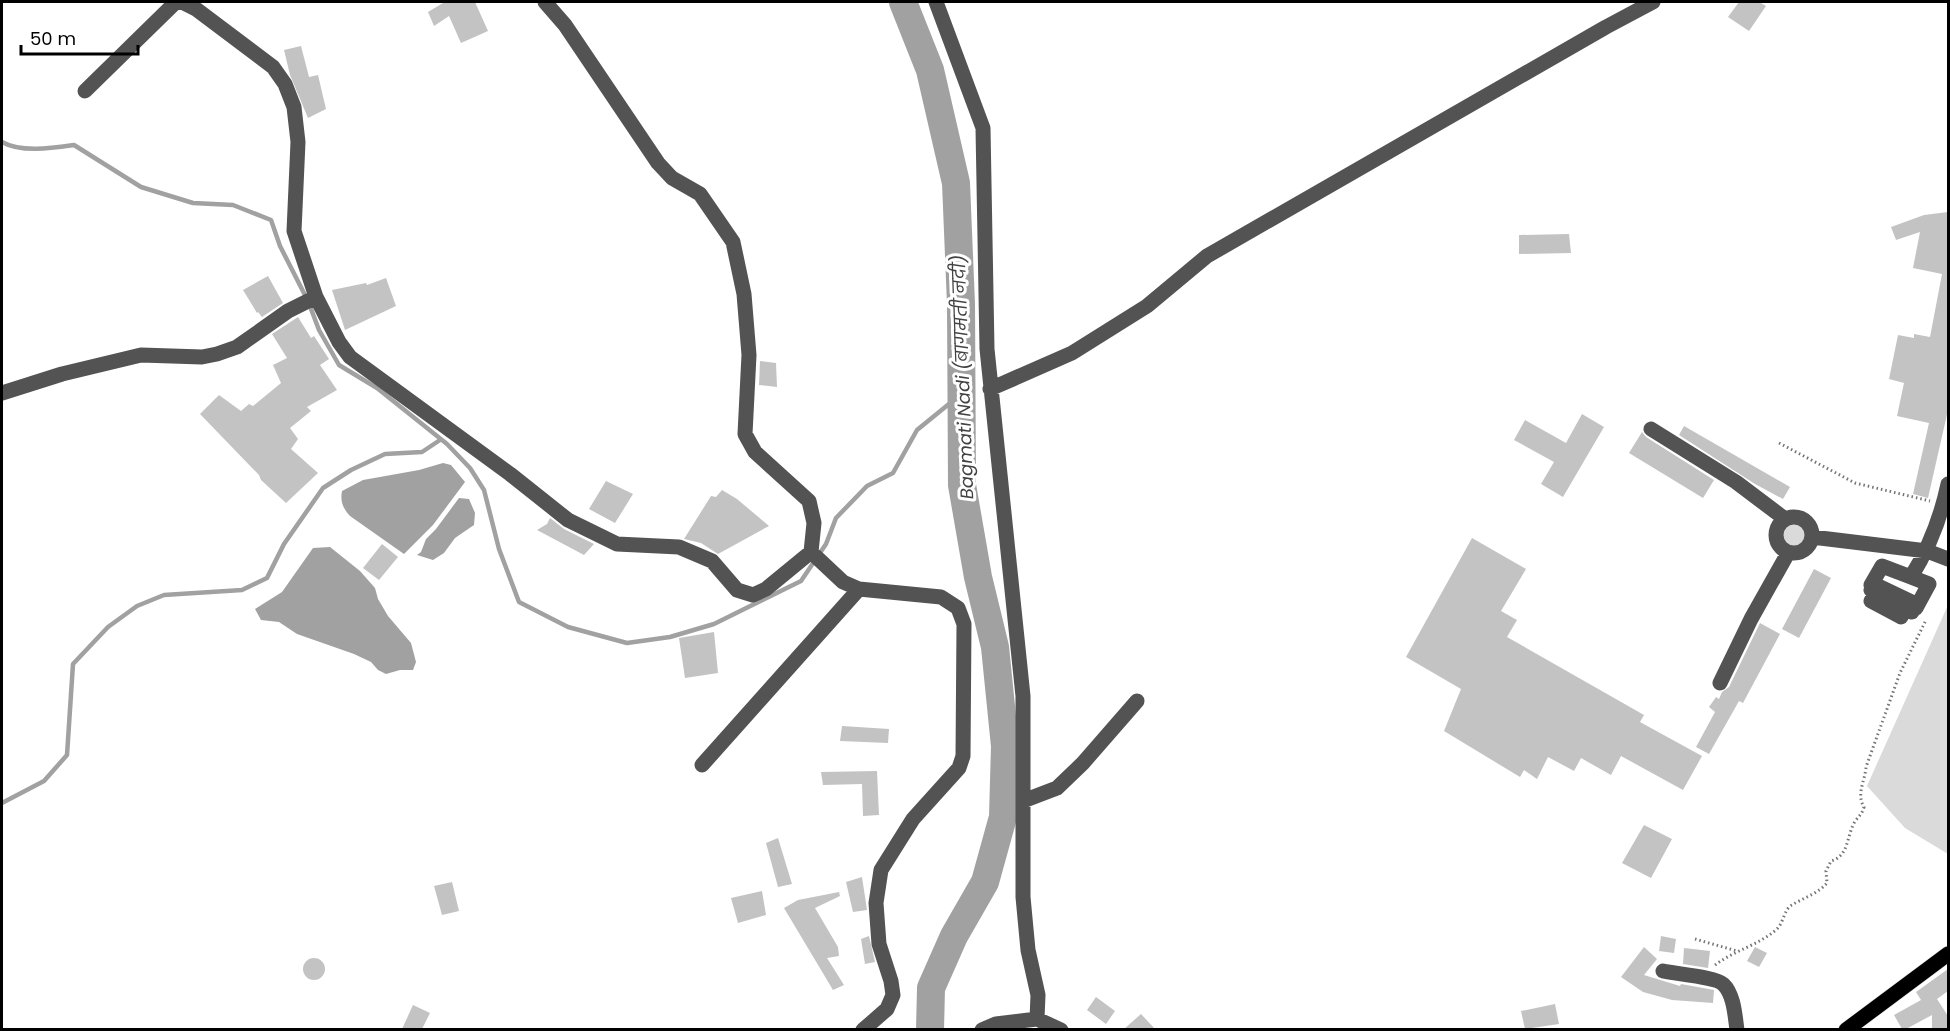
<svg xmlns="http://www.w3.org/2000/svg" width="1950" height="1031" font-family="Poppins,'Noto Sans Devanagari',sans-serif">
  <style>
    .green { fill: #dadada }
    .water { fill: #a1a1a1 }
    .lines { fill: none; stroke-linecap: round; stroke-linejoin: round }
    .stream { stroke: #a1a1a1; stroke-width: 4.5 }
    .river { stroke: #a1a1a1; stroke-width: 28 }
    .building { fill: #c3c3c3 }
    .major-casing { stroke: #dbdbdb; stroke-width: 16 }
    .path { stroke: #757575; stroke-width: 3; stroke-dasharray: 1.5 3; stroke-linecap: butt }
    .minor { stroke: #535353; stroke-width: 15 }
    .major { stroke: #000; stroke-width: 15 }
    .labels { text-anchor: middle; stroke-width: 6; stroke-linejoin: round; paint-order: stroke }
    .water-label { font-size: 18px; font-style: italic; fill: #424242; stroke: #fff }
  </style>
  <rect width="100%" height="100%" fill="#fff"/>
  <!-- green -->
  <path class="green" d="M1780 535a14 14 0 1 1 28 0a14 14 0 1 1-28 0Z
    M1948,605V854L1905,828L1867,786Z"/>
  <!-- water -->
  <path class="water" d="M443,463L451,465L465,482L433,525L404,554L350,516C343,508 340,502 342,491L363,480L419,470Z
    M459,498L469,499L475,513L474,525L455,538L444,553L433,560L417,555L421,552L426,539L436,529Z
    M330,547L360,571L375,588L378,599L388,616L411,643L416,662L413,670H400L386,674L378,670L371,662L354,654L297,634L279,622L261,620L255,609L282,592L313,548Z"/>
  <g class="lines">
    <!-- stream -->
    <path class="stream" d="M2,142C21,153 53,148 74,145L141,187L193,203L233,205L271,220L280,246L308,301L319,330L339,365L377,388L447,444L470,468L484,490L499,549L519,602L568,627L627,643L670,637L714,624L801,581L826,544L836,518L867,486L893,473L917,430L960,395
      M2,803L44,781L67,755L73,664L108,627L137,606L164,595L242,590L267,578L284,544L323,488L351,470L385,454L422,452L440,440"/>
    <!-- river -->
    <path class="river" d="M903,2L930,70L956,183L961,304L962,485L978,577L995,647L1005,746L1003,817L985,882L954,936L931,988L930,1030"/>
  </g>
  <!-- building -->
  <path class="building" d="M443,2H475L488,31L461,43L449,16L434,26L428,12L443,3Z
    M1739,2H1759L1766,6L1749,31L1728,17Z
    M301,46L309,77L318,75L326,109L308,118L290,75L284,50Z
    M1948,212V410L1928,498L1913,494L1929,423L1897,416L1904,383L1889,379L1898,335L1914,338V334L1930,337L1942,274L1913,268L1920,232L1896,240L1891,227L1924,215Z
    M1569,234L1571,253L1519,254V235Z
    M268,276L283,303L262,317L258,312L257,313L243,290Z
    M386,278L396,306L345,330L332,290L366,283L367,285Z
    M298,317L311,338L314,336L329,359L320,365L337,390L307,407L311,411L290,428L298,439L291,449L318,473L286,503L261,480L259,475L200,414L219,395L241,411L249,404L253,406L281,383L273,365L287,358L272,334Z
    M760,361L776,363L777,387L759,385Z
    M1582,414L1604,427L1563,497L1541,484L1554,462L1514,440L1525,420L1566,443Z
    M1684,426L1790,487L1783,499L1755,484L1679,435Z
    M1642,432L1646,437L1714,480L1703,498L1629,453Z
    M606,481L633,494L615,523L589,509Z
    M722,490L737,499L769,526L718,554L701,543L684,539L711,496L716,497Z
    M550,518L564,529L594,544L584,555L537,530L547,524Z
    M1472,538L1526,569L1501,611L1517,620L1507,637L1644,715L1640,722L1702,756L1683,790L1621,756L1611,775L1581,758L1574,771L1548,757L1537,779L1524,770L1520,777L1444,731L1461,689L1406,657Z
    M382,544L398,557L379,580L363,568Z
    M1814,569L1831,578L1799,638L1782,629Z
    M1760,623L1780,634L1743,703L1739,701L1709,754L1696,747L1715,712L1709,707L1716,697L1719,699L1722,692L1729,687Z
    M714,632L718,673L685,678L679,638Z
    M842,726L889,729L888,743L840,741Z
    M877,771L879,815L863,816L862,784L823,785L821,772Z
    M1644,825L1672,839L1651,878L1622,863Z
    M778,838L792,884L778,887L766,843Z
    M862,877L867,910L853,912L846,882Z
    M452,882L459,911L442,915L434,886Z
    M762,891L766,915L738,923L731,898Z
    M839,892L840,896L815,908L838,947L839,956L827,958L844,985L833,990L784,908L798,900Z
    M869,936L875,962L865,964L861,939Z
    M1661,936L1676,939L1674,953L1659,951Z
    M1644,947L1657,959L1644,975L1680,986L1681,984L1714,990L1713,1003L1672,1000L1643,992L1621,977Z
    M1755,947L1767,953L1759,967L1747,961Z
    M1684,948L1710,951L1708,968L1683,964Z
    M303 969a11 11 0 1 1 22 0a11 11 0 1 1-22 0Z
    M1948,969V991L1937,999L1948,1016V1029H1932V1015L1906,1029H1902L1894,1015L1921,1000L1916,992Z
    M1096,997L1115,1011L1106,1024L1087,1010Z
    M1555,1004L1559,1024L1525,1029L1521,1011Z
    M413,1005L430,1013L422,1029H402Z
    M1141,1014L1155,1029H1124Z"/>
  <g class="lines">
    <defs>
      <path id="major" d="M1846,1030L1948,954"/>
    </defs>
    <!-- major casing -->
    <use href="#major" class="major-casing"/>
    <!-- path -->
    <path class="path" d="M1779,443L1855,483L1930,501
      M1695,939L1737,951
      M1715,965C1735,950 1759,945 1777,929C1784,922 1784,909 1792,905C1803,898 1819,893 1827,883L1826,871L1831,861C1850,856 1846,834 1856,820C1860,815 1862,814 1864,807C1856,794 1865,781 1866,767L1900,673L1926,620"/>
    <!-- minor -->
    <path class="minor" d="M182,2L196,9L273,67L285,84L294,107L298,142L294,231L316,297L339,342L350,357L510,474L568,520L617,544L679,547L712,561L737,590L753,595L766,589L811,552L814,523L809,501L755,452L745,434L749,355L744,294L733,242L700,194L672,178L658,163L565,25L545,2
      M936,2L983,128L987,349L1023,696V897L1028,950L1038,995L1037,1019
      M85,91L176,2
      M990,389L1072,353L1147,306L1207,256L1606,27L1653,2
      M2,393L62,374L141,355L202,357L217,354L237,347L288,311L316,297
      M1651,429L1736,482L1785,519
      M1776 535a18 18 0 1 1 36 0a18 18 0 1 1-36 0Z
      M1812,537L1927,551L1948,559
      M811,552L843,582L859,589L941,597L958,608L964,624L963,756L959,768L913,819L881,870L876,903L879,944L891,981L893,995L887,1009L863,1030
      M1911,577L1929,584L1916,608L1871,585L1882,566L1911,577C1929,548 1941,517 1948,484
      M1874,584L1916,604L1912,612L1905,609L1901,617L1871,601L1875,593L1871,590Z
      M1720,683L1751,619L1788,553
      M702,765L859,589
      M1023,801L1057,788L1083,763L1137,701
      M1663,971C1676,974 1716,977 1723,984C1734,994 1735,1016 1737,1030
      M982,1030L996,1024L1037,1019L1061,1030"/>
    <!-- major -->
    <use href="#major" class="major"/>
  </g>
  <g class="labels">
    <!-- water labels -->
    <g class="water-label">
      <text transform="translate(963 377) rotate(-92)" y="6">Bagmati Nadi (बागमती नदी)</text>
    </g>
  </g>
  <!-- border -->
  <rect width="1950" height="1031" fill="none" stroke="#000000" stroke-width="6"/>
  <!-- scale -->
  <path d="M21 45v9h117v-9" fill="none" stroke="#000000" stroke-width="3"/>
  <text x="30" y="45" font-size="18" fill="#000000" stroke="#ffffff" stroke-width="4.5" paint-order="stroke">50 m</text>
</svg>
